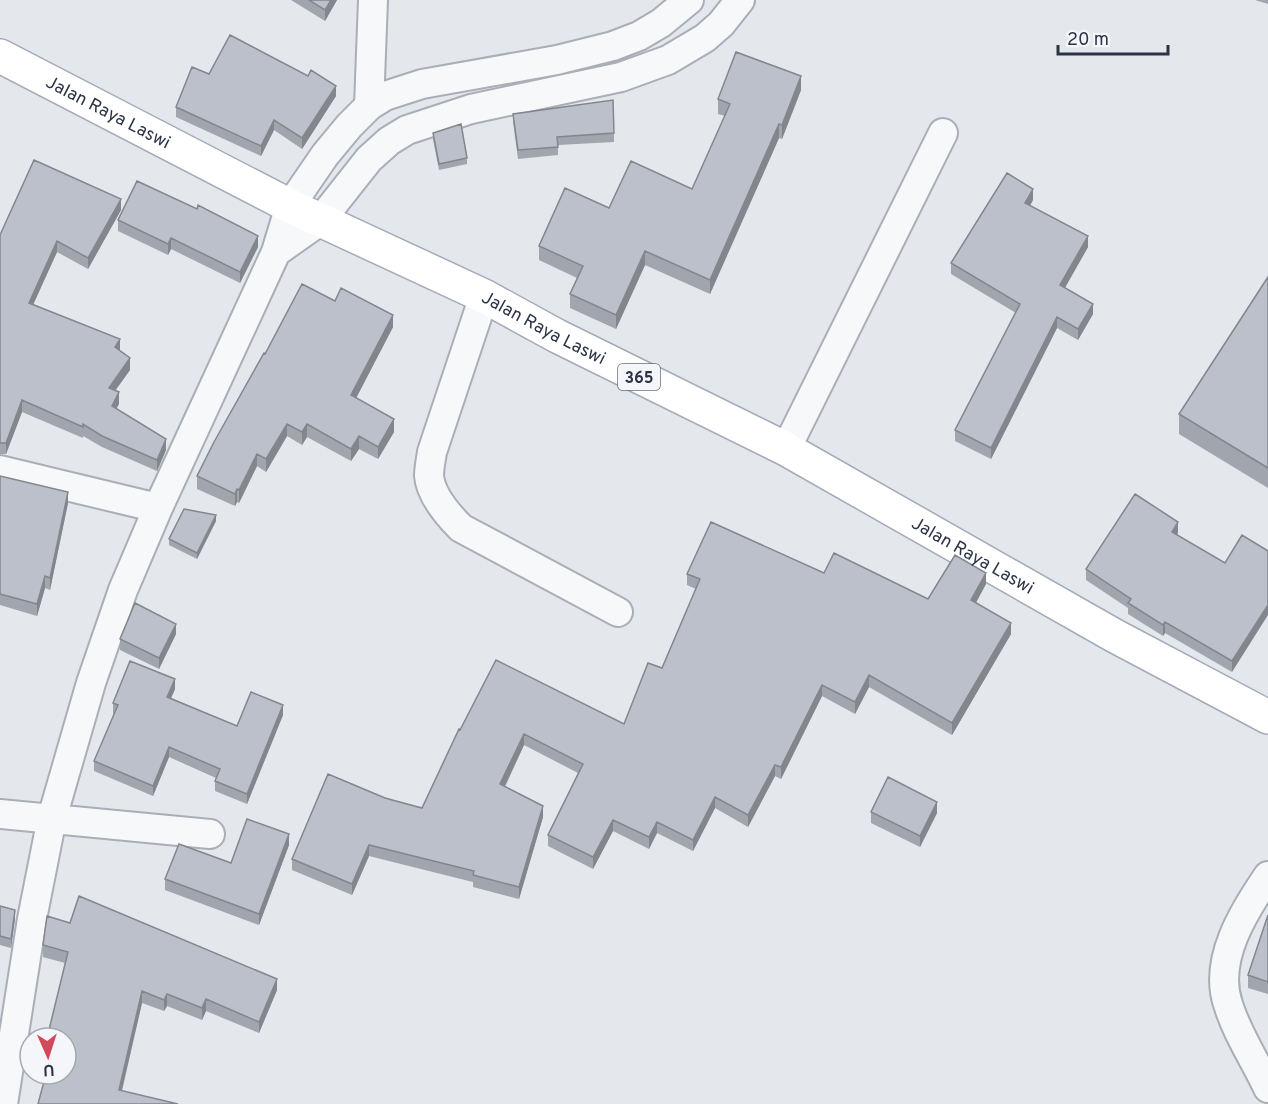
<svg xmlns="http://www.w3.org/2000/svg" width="1268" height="1104" font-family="Overpass,sans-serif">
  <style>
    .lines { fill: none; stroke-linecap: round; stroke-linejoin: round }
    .street-casing { stroke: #a9aeb7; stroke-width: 32 }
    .primary-casing { stroke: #a3abb8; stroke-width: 36 }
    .street { stroke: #f7f8fa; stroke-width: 28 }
    .primary { stroke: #fff; stroke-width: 33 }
    .wall { fill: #a1a5ae }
    .shaded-wall { fill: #83868d }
    .building { fill: #bbc0ca; stroke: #83868d; stroke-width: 1.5 }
    .labels { text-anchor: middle; stroke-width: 5; stroke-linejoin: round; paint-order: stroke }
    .shield { fill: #f4f6f9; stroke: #676e7b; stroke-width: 1.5 }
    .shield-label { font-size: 16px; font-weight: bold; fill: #2b3445 }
    .street-label { font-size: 18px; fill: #2b3445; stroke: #f4f6f9 }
  </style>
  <rect width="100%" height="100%" fill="#e4e7ec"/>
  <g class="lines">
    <defs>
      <path id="street" d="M369,106L373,0
        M276,252L320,221L369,159L389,141L407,130L471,109L621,77L668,60L705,38L721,24L740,0
        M484,296L432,452C431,459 429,468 429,476C431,496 448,515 461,528L618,612
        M786,449L943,133
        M0,470L158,508
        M0,814L210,834
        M1268,876C1244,911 1213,960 1228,1004C1237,1034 1255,1060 1268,1088
        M3,1104L32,919L52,818L91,683L123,590L158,508L276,252L290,206L325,155L349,126L369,106L385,96L422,84L557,60L613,46L639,36L661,23L689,0"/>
      <g id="primary">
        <path id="s1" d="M0,56L290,206L484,296L557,336L786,449L1115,636L1268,717"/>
      </g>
    </defs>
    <!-- street casing -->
    <use href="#street" class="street-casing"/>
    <!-- primary casing -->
    <use href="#primary" class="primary-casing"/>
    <!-- street -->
    <use href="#street" class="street"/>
    <!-- primary -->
    <use href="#primary" class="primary"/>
  </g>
  <!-- wall -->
  <path class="wall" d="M291,0H337L325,21Z
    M1255,0H1268V4Z
    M209,74L336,96L302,149L274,130L261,156L176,117V107Z
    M801,90L782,139L779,138L710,294L645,265L616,329L570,308V294L577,278L539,260V246L609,208L692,189L725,116L718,114V99Z
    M513,114L614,133V142L558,145V155L518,159L513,122Z
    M433,133L467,158V164L439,170L433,139Z
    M1033,200L1030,206L1088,247L1065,288L1093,314L1078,340L1057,328L991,459L955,441V430L1016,313L951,274V263Z
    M121,210L88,269L57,252L33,304L120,351L130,370L115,391L119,404L116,408L166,450L157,471L102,447L83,436V438L22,412L6,454H0V235Z
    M118,220L258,247L240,283L171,249L168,255L118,231Z
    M1268,277V488L1179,434V414Z
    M335,301L393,327L356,398L394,432L378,459L359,449L351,461L307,437L302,445L287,436L266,472L257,466L239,503L237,502L235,506L197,489V476L265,354Z
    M0,476L68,503L50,590L45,588L37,616L0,605Z
    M216,521L197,559L169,545V539Z
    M1178,533L1177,535L1225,563L1242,535L1232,672L1165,633L1163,636L1128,614V608L1086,580V569Z
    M824,573L928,599L986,584L976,603L1011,634L952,735L869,687L855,714L822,696L781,779L775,776L748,827L715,808L693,851L657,833L649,849L613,831L593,869L548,846V835L578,773L524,745L505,787L543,817L519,899L473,887V882L369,856L352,895L292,870V859L385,798L422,808L460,730L624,724L662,668L696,589L687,585V574Z
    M176,634L159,669L120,650V639Z
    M175,689L171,698L237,726L283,715L247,804L215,791V781L216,778L169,757L153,796L94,771V761L114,714H113V703Z
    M871,812L937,813L920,847L871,823Z
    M289,845L259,925L165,890V879L231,863Z
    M79,896L277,979V990L259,1033L206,1011L202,1020L167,1006L164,1011L142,1003L122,1091L178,1104H38L44,1082L39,1081V1074H66V1038H47L65,963L43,957V945L47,916L70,923Z
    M0,906L15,919L11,948L0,945Z
    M1268,915V994L1248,988V975Z"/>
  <!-- shaded-wall -->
  <path class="shaded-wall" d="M331,0H337L325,21V10Z
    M801,76V90L782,139V125Z
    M336,86V96L302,149V138Z
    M274,120V130L261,156V146Z
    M779,124V138L710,294V280Z
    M1033,189V200L1025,214V203Z
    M121,199V210L88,269V258Z
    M258,236V247L240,283V272Z
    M1088,236V247L1060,296V285Z
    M171,238V249L168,255V244Z
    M57,241V252L29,314V303Z
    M645,251V265L616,329V315Z
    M1093,304V314L1078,340V329Z
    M393,315V327L351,408V395Z
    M1057,317V328L991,459V448Z
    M120,339V351L115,347Z
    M130,358V370L109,399V388Z
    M119,392V404L112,417V406Z
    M22,400V412L6,454V443Z
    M394,419V432L378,459V447Z
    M287,424V436L266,472V459Z
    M307,424V437L302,445V432Z
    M359,436V449L351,461V449Z
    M166,439V450L157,471V460Z
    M257,454V466L239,503V490Z
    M237,489V502L235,506V494Z
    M68,492V503L50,590V578Z
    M216,515V521L197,559V553Z
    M1178,522V533L1172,543V532Z
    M986,573V584L971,611V600Z
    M45,576V588L37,616V604Z
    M1268,605V615L1232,672V661Z
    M1165,622V633L1163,636V625Z
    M1011,623V634L952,735V723Z
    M176,624V634L159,669V658Z
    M869,675V687L855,714V702Z
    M175,679V689L167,707V697Z
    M822,685V696L781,779V767Z
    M283,705V715L247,804V794Z
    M524,734V745L500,796V784Z
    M169,747V757L153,796V786Z
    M775,765V776L748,827V815Z
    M715,797V808L693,851V840Z
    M937,802V813L920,847V836Z
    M543,806V817L519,899V887Z
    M613,820V831L593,869V857Z
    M657,822V833L649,849V837Z
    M289,834V845L259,925V914Z
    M369,845V856L352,895V884Z
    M15,910V919L11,948V939Z
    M277,979V990L259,1033V1022Z
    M142,991V1003L119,1102V1090Z
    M167,994V1006L164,1011V1000Z
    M206,999V1011L202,1020V1008Z"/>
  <!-- building -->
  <path class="building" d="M309,0H331L325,10Z
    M230,35L308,76L311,70L336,86L302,138L274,120L261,146L176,107L192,67L209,74Z
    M736,52L801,76L782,125L779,124L710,280L645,251L616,315L570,294L583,266L539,246L565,188L609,208L631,161L692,189L730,104L718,99Z
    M613,100L614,133L557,137L558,147L518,150L513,114Z
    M461,124L467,158L439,164L433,133Z
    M34,160L121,199L88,258L57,241L29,303L120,339L115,347L130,358L109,388L119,392L112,406L166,439L157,460L102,436L83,424V427L22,400L6,443H0V235Z
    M1007,173L1033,189L1025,203L1088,236L1060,285L1093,304L1078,329L1057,317L991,448L955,430L1020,304L951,263Z
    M137,181L197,209L198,205L258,236L240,272L171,238L168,244L118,220Z
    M1268,277V468L1179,414Z
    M302,284L335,301L341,288L393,315L351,395L394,419L378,447L359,436L351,449L307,424L302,432L287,424L266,459L257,454L239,490L237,489L235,494L197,476L214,442L264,353L265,354Z
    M0,476L68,492L50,578L45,576L37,604L0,594Z
    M1135,494L1178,522L1172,532L1225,563L1242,535L1268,551V605L1232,661L1165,622L1163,625L1128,603L1131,599L1086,569Z
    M184,509L216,515L197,553L169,539Z
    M711,522L824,573L834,553L928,599L955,555L986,573L971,600L1011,623L952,723L869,675L855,702L822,685L781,767L775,765L748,815L715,797L693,840L657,822L649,837L613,820L593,857L548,835L583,764L524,734L500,784L543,806L519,887L473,875L474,871L369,845L352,884L292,859L328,774L385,798L422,808L459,729L460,730L496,660L624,724L648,663L662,668L700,579L687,574Z
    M135,603L176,624L159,658L120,639Z
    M130,661L175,679L167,697L237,726L251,692L283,705L247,794L215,781L220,769L169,747L153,786L94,761L118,705L113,703Z
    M888,777L937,802L920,836L871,812Z
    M247,819L289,834L259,914L165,879L179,844L231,863Z
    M79,896L277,979L259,1022L206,999L202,1008L167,994L164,1000L142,991L119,1090L178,1104H38L46,1074H66V1038H47L68,952L43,945L47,916L70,923Z
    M0,906L15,910L11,939L0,936Z
    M1268,915V982L1248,975Z"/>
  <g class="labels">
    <!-- shield labels -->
    <rect class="shield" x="618" y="364" width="42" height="26" rx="4.5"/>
    <g class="shield-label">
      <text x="639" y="383">365</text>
    </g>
    <!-- street labels -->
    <g class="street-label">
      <text dy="6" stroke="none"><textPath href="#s1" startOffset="122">Jalan Raya Laswi</textPath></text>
      <text dy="6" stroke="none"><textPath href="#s1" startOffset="608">Jalan Raya Laswi</textPath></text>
      <text dy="6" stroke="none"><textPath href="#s1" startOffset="1094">Jalan Raya Laswi</textPath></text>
    </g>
  </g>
  <!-- north arrow -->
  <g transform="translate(48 1056) rotate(177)"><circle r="28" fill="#f4f6f9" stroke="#a4a8b1" stroke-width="1.5"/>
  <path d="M0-4.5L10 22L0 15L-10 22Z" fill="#d1495b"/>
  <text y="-9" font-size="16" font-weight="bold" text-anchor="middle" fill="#2b3445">U</text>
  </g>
  <!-- scale -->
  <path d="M1058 45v9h110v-9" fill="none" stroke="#2b3445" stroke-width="3"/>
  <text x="1067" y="45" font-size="18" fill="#2b3445" stroke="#f4f6f9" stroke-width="4.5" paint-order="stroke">20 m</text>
</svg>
